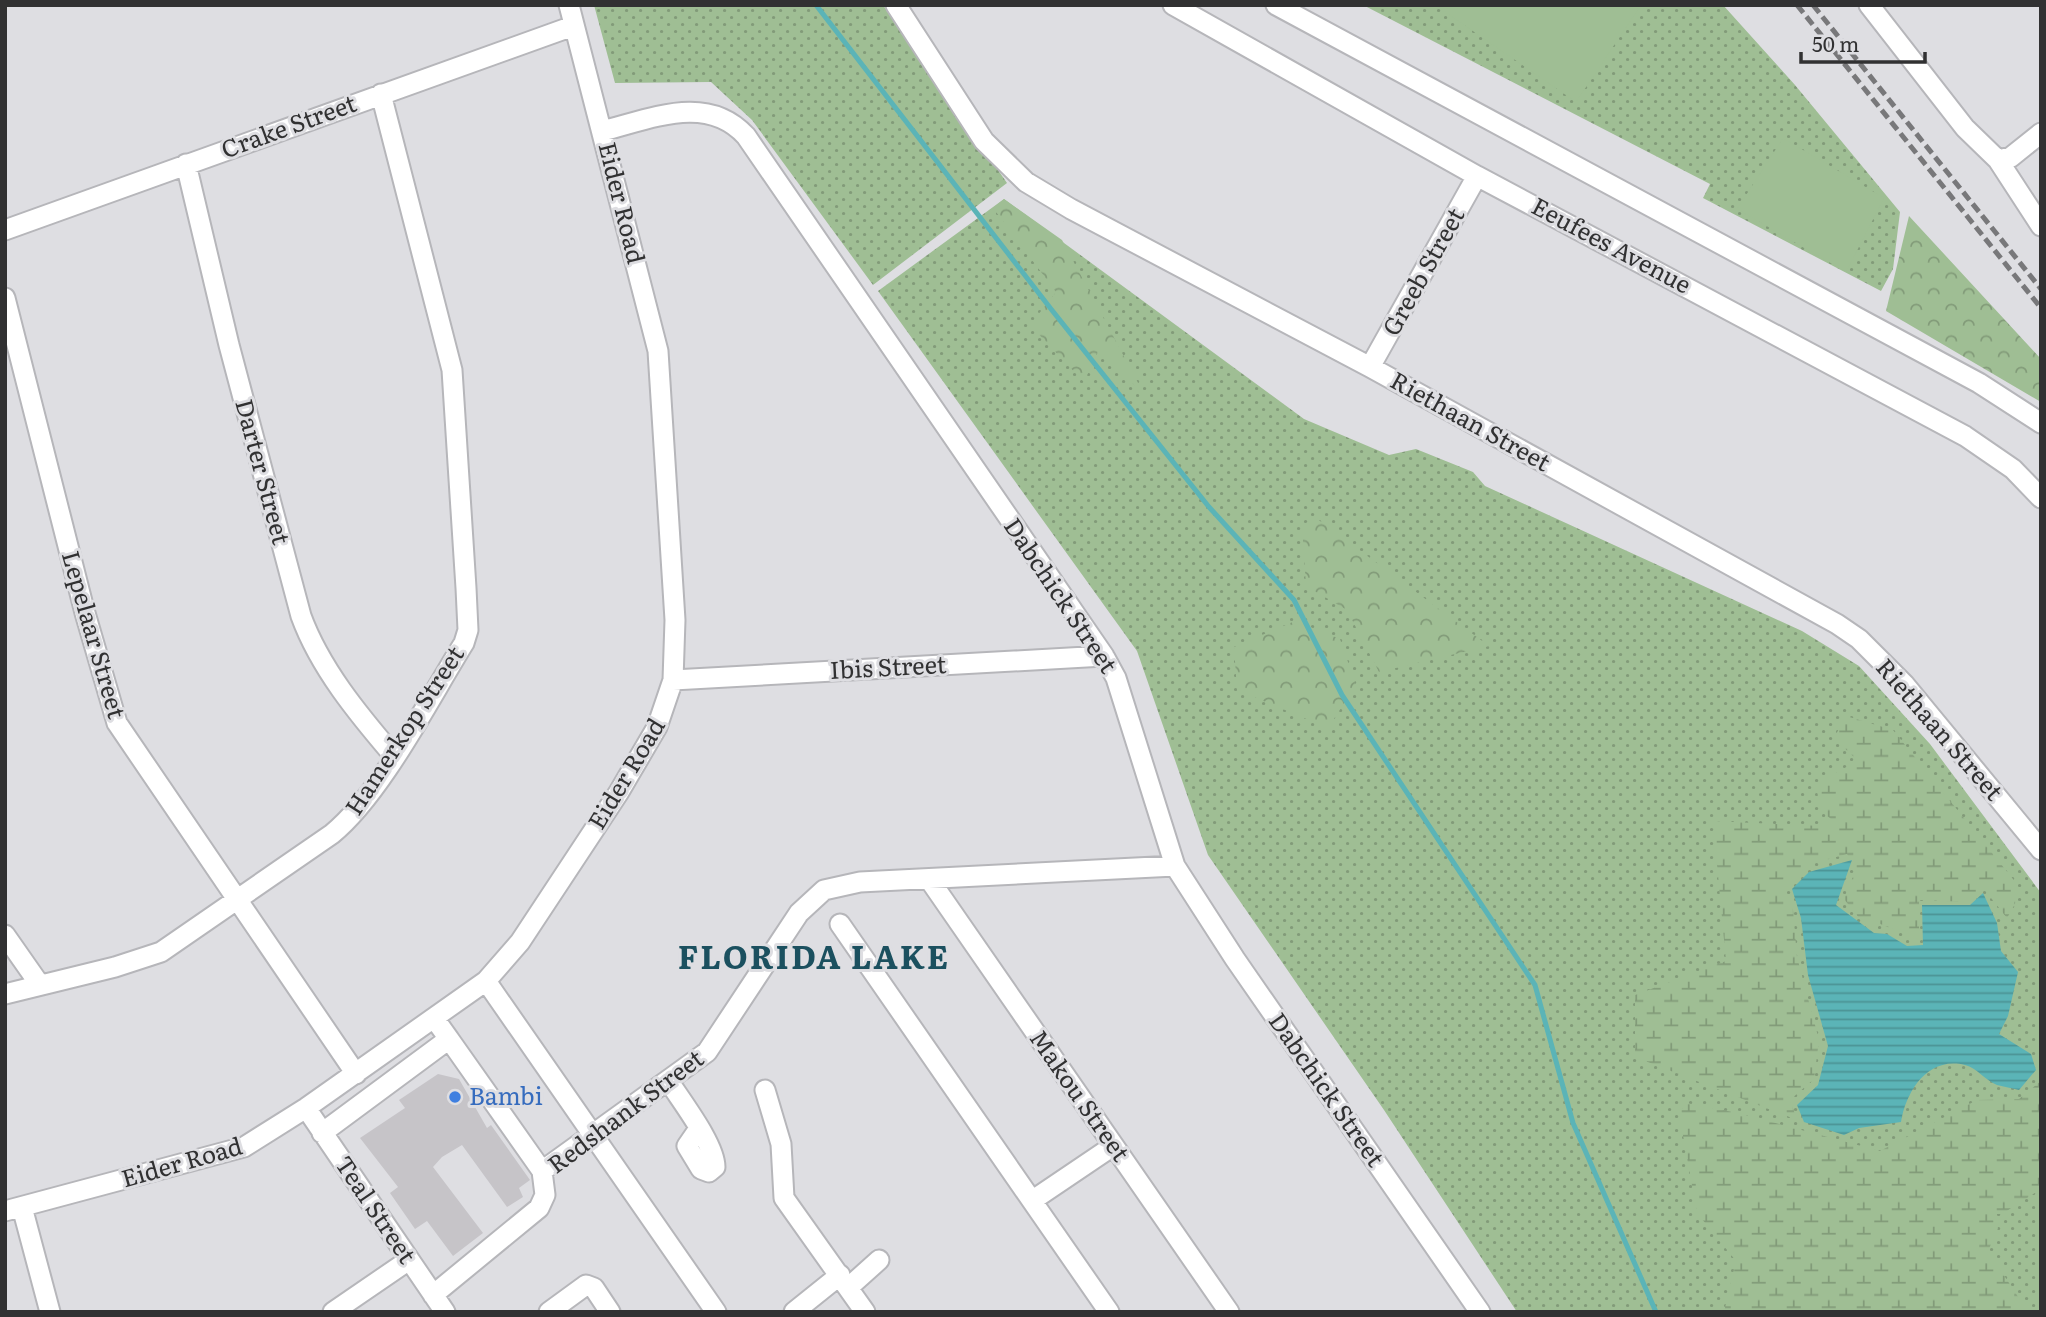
<svg xmlns="http://www.w3.org/2000/svg" width="2046" height="1317" font-family="Literata,serif">
  <style>
    .grass { fill: url(#grass-dots) }
    .forest { fill: url(#forest-crowns) }
    .wetland { fill: url(#wetland-marsh) }
    .garden { fill: #9fbe94 }
    .water { fill: url(#water-rules) }
    .lines { fill: none; stroke-linecap: round; stroke-linejoin: round }
    .stream { stroke: #5bb4b7; stroke-width: 5 }
    .building { fill: #c6c4c8 }
    .minor-casing { stroke: #b6b6ba; stroke-width: 23 }
    .minor { stroke: #fff; stroke-width: 19 }
    .rail { stroke: #78787a; stroke-width: 5; stroke-dasharray: 10 5; stroke-linecap: butt }
    .shop-dot { fill: #3f7fe0; stroke: #dedee2; stroke-width: 2.5 }
    .labels { text-anchor: middle; stroke-width: 6; stroke-linejoin: round; paint-order: stroke }
    .street-label { font-size: 24px; fill: #313132; stroke: #dedee2 }
    .shop-label { font-size: 24px; fill: #366cbe; stroke: #dedee2; text-anchor: start }
    .district-label { font-size: 32px; font-weight: bold; letter-spacing: 2px; fill: #1b505f; stroke: #dedee2 }
  </style>
  <defs>
    <pattern id="grass-dots" width="8" height="8" patternUnits="userSpaceOnUse" patternTransform="scale(1.75)"><rect width="8" height="8" fill="#9fbe94"/><path d="M2 2h.1M6 6h.1" fill="none" stroke="#829b79" stroke-width="1.8" stroke-linecap="round"/></pattern>
    <pattern id="forest-crowns" width="20" height="18" patternUnits="userSpaceOnUse" patternTransform="scale(1.75)"><rect width="20" height="18" fill="#9fbe94"/><path d="M2 6a3 3 0 1 1 6 0M12 15a3 3 0 1 1 6 0" fill="none" stroke="#829b79"/></pattern>
    <pattern id="wetland-marsh" width="20" height="14" patternUnits="userSpaceOnUse" patternTransform="scale(1.75)"><rect width="20" height="14" fill="#9fbe94"/><path d="M1 5h8M5 5V1M11 12h8M15 12V8" fill="none" stroke="#829b79"/></pattern>
    <pattern id="water-rules" width="6" height="5" patternUnits="userSpaceOnUse" patternTransform="scale(1.75)"><rect width="6" height="5" fill="#5bb4b7"/><path d="M0 2.5h6" fill="none" stroke="#4c9395"/></pattern>
  </defs>
  <rect width="100%" height="100%" fill="#dedee2"/>
  <!-- grass -->
  <path class="grass" d="M594,5H883L1007,183L873,285L752,120L711,82L615,83Z
    M1363,5H1723L1795,85L1900,212L1893,269L1881,291L1703,198L1710,184Z
    M1004,199L1304,419L1389,455L1416,449L1473,472L1485,486L1802,631L1859,666L1930,744L2041,893V1312H1517L1384,1110L1208,855L1137,651L878,291Z"/>
  <!-- forest -->
  <path class="forest" d="M1004,199L1062,240L1145,396L1099,349L1084,382L1030,325L1056,292L993,208Z
    M1909,216L2041,359V402L1886,311Z
    M1316,518L1489,646L1379,672L1347,610L1306,586L1302,525Z
    M1295,621L1340,639L1356,685L1328,728L1237,690L1234,647Z"/>
  <!-- wetland -->
  <path class="wetland" d="M1846,716L1893,730L2017,884L2015,904L2007,918L1983,888L1970,902L1919,900V940L1878,923L1867,928L1844,899L1856,869L1847,854L1804,866L1784,890L1793,910L1797,957L1819,1040L1814,1079L1790,1100L1797,1120L1635,1057V995L1726,961L1713,821L1820,826L1831,819L1820,810L1816,783L1858,761L1834,738Z
    M2041,1081V1189L2002,1214H1990L1998,1228L1988,1251L2028,1312H1724L1736,1261L1697,1213L1679,1113L1686,1103L1738,1113L1880,1151L1977,1100L2019,1099Z"/>
  <!-- garden -->
  <path class="garden" d="M1435,5H1641L1576,102Z
    M1783,138L1884,198L1846,272L1737,209Z"/>
  <!-- water -->
  <path class="water" d="M1852,860L1836,905L1874,933L1887,934L1907,946L1923,945L1922,905H1970L1983,893L1997,923L2001,951L2018,972L2008,1016L1999,1034L2031,1054L2036,1070L2019,1090C2012,1088 2004,1087 1997,1085C1986,1081 1977,1068 1965,1065C1928,1056 1906,1091 1901,1122L1859,1128L1844,1135L1804,1122L1797,1105L1818,1085L1828,1046L1808,975L1801,918L1792,889L1809,872Z"/>
  <g class="lines">
    <!-- stream -->
    <path class="stream" d="M816,5L1051,309L1209,507L1294,600L1342,695L1535,985L1573,1123L1656,1312"/>
  </g>
  <!-- building -->
  <path class="building" d="M438,1074L459,1079L487,1128L491,1125L530,1180L519,1188L523,1197L507,1207L462,1145L442,1157L433,1167L483,1233L453,1256L427,1221L415,1229L390,1193L398,1187L360,1138L405,1108L399,1100Z"/>
  <g class="lines">
    <defs>
      <path id="minor" d="M896,5L984,141L1026,182L1071,209L1370,367L1837,624L1859,639L1905,685L2041,850
        M1173,5L1477,176L1965,436L2013,469L2041,498
        M1276,5L1979,383L2041,423
        M1869,5L1965,128L1998,160L2011,157L2041,133
        M602,131C651,119 707,93 746,136L1104,656L1116,678L1175,866L1235,959L1480,1312
        M1998,160L2041,226
        M186,164L229,345L301,616C320,668 358,714 394,756
        M5,230L573,26
        M5,298L85,613L117,723L356,1074
        M1370,367L1477,176
        M673,680L1104,656
        M929,879L1229,1312
        M840,924L1109,1312
        M5,935L40,985
        M486,981L716,1312
        M5,994L115,967L161,952L332,834C381,794 429,699 464,643L468,630L466,588L452,370L381,94
        M449,1039L542,1171
        M668,1080C681,1101 715,1144 715,1167L709,1172L701,1169L687,1146L698,1130
        M765,1090L781,1144L784,1198L865,1312
        M306,1108L445,1312
        M322,1133L449,1039L434,1018
        M1033,1200L1113,1146
        M22,1207L50,1312
        M5,1211L244,1147L306,1108L486,981L520,942L619,792L657,727L673,680L675,620L658,351L569,5
        M849,1287L879,1260
        M433,1295L539,1208L545,1195L542,1171L707,1052L799,913L824,890L860,882L1175,866
        M333,1312L409,1260
        M549,1312L586,1285L594,1288L610,1312
        M794,1312L840,1275"/>
    </defs>
    <!-- minor casing -->
    <use href="#minor" class="minor-casing"/>
    <!-- minor -->
    <use href="#minor" class="minor"/>
    <!-- rail -->
    <path class="rail" d="M1797,5L2041,308
      M1813,5L2041,289"/>
  </g>
  <!-- markers -->
  <circle class="shop-dot" cx="455" cy="1097" r="7"/>
  <g class="labels">
    <!-- street labels -->
    <g class="street-label">
      <text transform="translate(289 127) rotate(-20)" y="8">Crake Street</text>
      <text transform="translate(621 203) rotate(76)" y="8">Eider Road</text>
      <text transform="translate(1611 246) rotate(28)" y="8">Eeufees Avenue</text>
      <text transform="translate(1424 272) rotate(-61)" y="8">Greeb Street</text>
      <text transform="translate(1470 422) rotate(29)" y="8">Riethaan Street</text>
      <text transform="translate(262 472) rotate(75)" y="8">Darter Street</text>
      <text transform="translate(1060 596) rotate(56)" y="8">Dabchick Street</text>
      <text transform="translate(93 635) rotate(74)" y="8">Lepelaar Street</text>
      <text transform="translate(888 668) rotate(-3)" y="8">Ibis Street</text>
      <text transform="translate(1939 730) rotate(49)" y="8">Riethaan Street</text>
      <text transform="translate(405 731) rotate(-57)" y="8">Hamerkop Street</text>
      <text transform="translate(627 774) rotate(-59)" y="8">Eider Road</text>
      <text transform="translate(1326 1090) rotate(55)" y="8">Dabchick Street</text>
      <text transform="translate(1079 1096) rotate(55)" y="8">Makou Street</text>
      <text transform="translate(626 1112) rotate(-37)" y="8">Redshank Street</text>
      <text transform="translate(182 1163) rotate(-16)" y="8">Eider Road</text>
      <text transform="translate(375 1210) rotate(56)" y="8">Teal Street</text>
    </g>
    <!-- shop labels -->
    <g class="shop-label">
      <text x="469" y="1105">Bambi</text>
    </g>
    <!-- district labels -->
    <g class="district-label">
      <text x="814" y="969">FLORIDA LAKE</text>
    </g>
  </g>
  <!-- border -->
  <rect width="2046" height="1317" fill="none" stroke="#313132" stroke-width="14"/>
  <!-- scale -->
  <path d="M1801 52v10h124v-10" fill="none" stroke="#313132" stroke-width="3.5"/>
  <text x="1812" y="52" font-size="21" fill="#313132" stroke="#dedee2" stroke-width="5" paint-order="stroke">50 m</text>
</svg>
